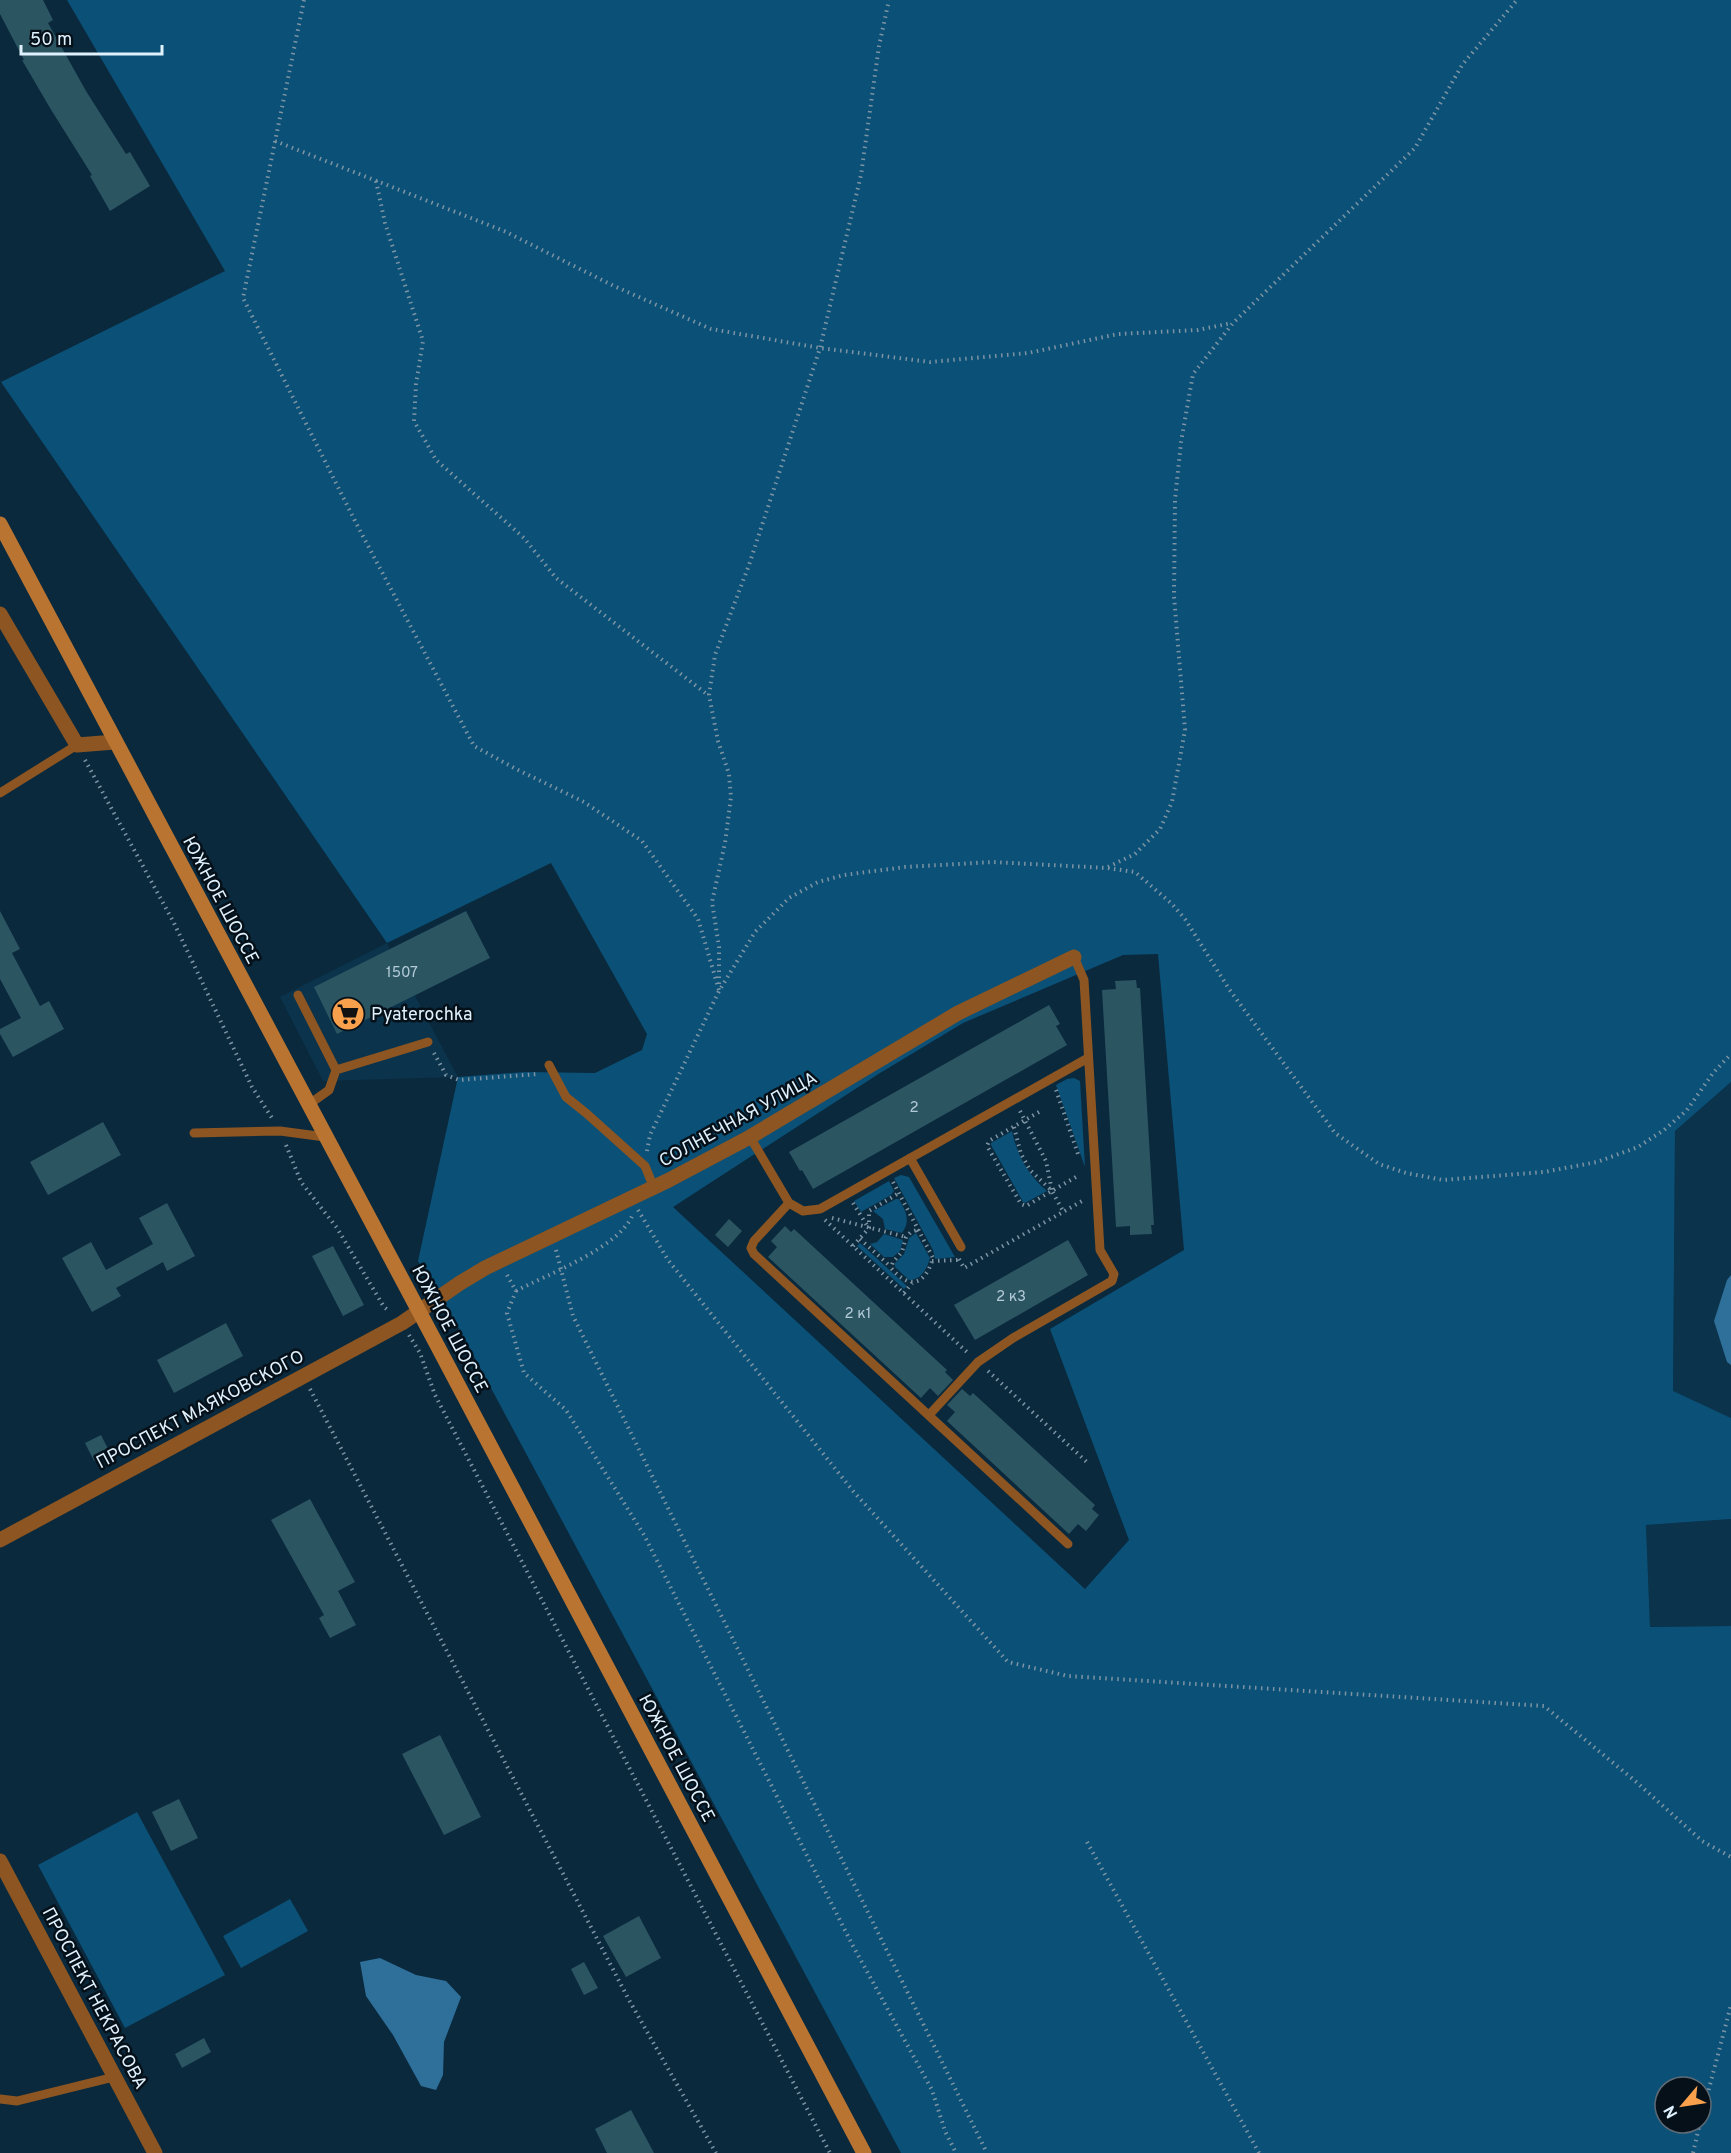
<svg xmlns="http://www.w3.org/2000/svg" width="1731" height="2153" font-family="Overpass,sans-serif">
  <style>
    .built { fill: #0b334b }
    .green { fill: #0b5077; fill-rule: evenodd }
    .water { fill: #2f709b }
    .building { fill: #2c5562 }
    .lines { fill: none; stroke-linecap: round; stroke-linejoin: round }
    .path { stroke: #7d94a4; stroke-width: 4; stroke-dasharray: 1.5 4.5; stroke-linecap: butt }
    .lane { stroke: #8c5521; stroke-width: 9 }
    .street { stroke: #8c5521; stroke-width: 15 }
    .secondary { stroke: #b97432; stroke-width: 15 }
    .labels { text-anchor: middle; stroke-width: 5; stroke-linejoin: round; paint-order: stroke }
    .number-label { font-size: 15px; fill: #b3cad7 }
    .street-label { font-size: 18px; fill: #e0f1fe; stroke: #051019 }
    .poi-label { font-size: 18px; fill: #e0f1fe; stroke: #051019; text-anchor: start }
  </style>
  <rect width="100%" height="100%" fill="#0a293c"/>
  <!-- built -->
  <path class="built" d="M387,943L458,1077L323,1081L280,997Z
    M1731,1082V1418L1673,1392L1675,1131Z
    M1731,1519V1626L1650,1627L1646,1525Z"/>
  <!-- green -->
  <path class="green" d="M67,0H1731V1082L1675,1131L1673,1391L1731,1418V1519L1646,1525L1650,1627L1731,1626V2153H901L455,1321L418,1261L458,1077L525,1072L595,1073L642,1050L647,1034L551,863L387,943L1,382L225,271ZM1158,954L1184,1250L1050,1329L1129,1540L1085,1589L673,1207L880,1073L963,1023L1123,955ZM1665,2087H1701V2123H1665Z
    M1074,1078L1080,1081L1085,1167L1056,1085L1067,1079Z
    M1012,1131C1017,1155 1028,1175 1047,1191L1025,1203L1023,1202L991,1145V1143Z
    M901,1175L909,1177L955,1257L935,1259L933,1250L894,1178Z
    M889,1181L894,1191L891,1195L861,1212L854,1201Z
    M896,1199H899C906,1212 911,1221 902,1233L885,1229L883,1219L873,1211Z
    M916,1233L930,1258C927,1269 921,1280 909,1280L895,1267V1263L904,1254L909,1238Z
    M884,1234L903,1240L900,1251L893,1257H884L870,1244L877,1242Z
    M860,1243L907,1286L904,1289L857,1246Z
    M137,1812L225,1975L125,2028L38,1865Z
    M290,1899L308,1931L241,1968L223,1936Z"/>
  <!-- water -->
  <path class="water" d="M1731,1275V1365L1727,1362L1714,1321L1727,1280Z
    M380,1958L416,1975L446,1981L461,1997L444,2042L443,2075L436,2090L421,2086L393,2035L366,1996L360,1962Z"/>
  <!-- building -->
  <path class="building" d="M0,0H43L53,20L48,23L86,91L126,154L130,152L150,186L110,211L90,176L92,175L50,108L22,60H24L0,14Z
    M0,911L20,949L12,953L40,1006L49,1001L64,1029L13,1057L0,1034V1029L21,1018L0,979Z
    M466,911L490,958L337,1034L314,987Z
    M1136,980L1137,988H1140L1154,1225H1151L1152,1234L1130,1235V1226L1116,1227L1102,990L1116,989L1115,981Z
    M1049,1005L1060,1024L1056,1026L1067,1045L813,1189L802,1170L800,1171L789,1152Z
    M103,1122L121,1155L48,1195L30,1162Z
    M167,1203L195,1256L167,1271L163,1262L116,1288L121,1296L92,1312L62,1258L91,1242L106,1270L153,1244L139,1218Z
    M729,1219L742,1231L728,1247L715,1235Z
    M785,1226L791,1232L794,1229L947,1370L945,1372L953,1380L938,1396L930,1388L921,1398L768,1257L777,1247L771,1241Z
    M1068,1240L1088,1275L975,1340L954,1305Z
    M333,1246L364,1305L343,1316L312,1256Z
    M226,1323L243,1356L174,1393L157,1360Z
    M962,1389L970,1396L973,1393L1095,1505L1092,1509L1099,1515L1086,1531L1078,1524L1069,1534L947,1421L955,1412L947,1405Z
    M101,1435L110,1453L94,1461L85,1443Z
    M310,1499L355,1582L338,1591L356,1625L330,1638L319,1618L324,1615L271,1520Z
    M440,1735L481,1817L444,1835L402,1754Z
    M179,1799L198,1838L171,1851L152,1812Z
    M639,1916L661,1958L626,1977L603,1936Z
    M584,1962L598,1988L584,1995L571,1969Z
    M204,2038L211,2052L182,2068L175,2054Z
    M631,2110L654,2153H607L595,2129Z"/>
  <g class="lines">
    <!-- path -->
    <path class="path" d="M304,0L243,298L356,523L474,746L516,769L584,802L642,841L698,919L719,990
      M275,141L504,231L614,286L711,329L820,348L930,362L1028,353L1118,334L1198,330L1232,323
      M376,181L385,223L423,341L416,384L414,421L436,460L524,538L556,578L708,695
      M85,760L174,923L252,1087L272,1118
      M1108,867L1135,854L1160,829L1172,802L1185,730L1174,596L1175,500L1181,442L1193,374L1233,323L1415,148L1462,65L1517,0
      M719,984V947L712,902L725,843L731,797L729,774L718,741L709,695L715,655L749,565L820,348L861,175L879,46L889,0
      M434,1053L446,1075L459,1080L538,1074
      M1056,1090L1079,1157
      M1020,1111L1046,1161L1052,1191
      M1039,1112L989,1141L987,1146L1021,1204L1026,1206L1076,1177
      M1014,1127L1021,1154L1030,1170L1052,1191L1063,1211
      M286,1145L301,1182L337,1228L384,1307L389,1311
      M647,1151L650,1135L719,991L755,932L789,898L818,882L844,875L905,867L993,862L1107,868L1135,872L1172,904L1185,919L1229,989L1335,1133L1379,1164L1406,1173L1443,1180L1544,1172L1597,1162L1638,1147L1664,1130L1687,1110L1713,1073L1731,1054
      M893,1182L919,1231
      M853,1203L868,1227
      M638,1210L668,1260L853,1491L1008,1662L1068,1676L1544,1706L1634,1780L1702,1841L1731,1857
      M832,1218L906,1237
      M825,1220L969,1354
      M917,1230L920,1233L933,1258C925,1285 910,1290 891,1268L893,1262L902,1252L906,1237L911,1232Z
      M860,1239L891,1267
      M853,1246L869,1228V1211L899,1193
      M556,1250L573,1316L987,2153
      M959,1259L964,1268L1084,1200
      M932,1261L958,1260
      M507,1275L516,1291L507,1313L524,1373L566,1410L644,1535L853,1946L932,2090L945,2131L956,2153
      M516,1291C548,1274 618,1248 632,1216
      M904,1293L912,1283
      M409,1335L420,1353L435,1395L830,2153
      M988,1371L1089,1464
      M310,1389L629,2000L716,2153
      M1087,1842L1259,2153
      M1701,2119L1731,2005
      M1693,2153L1700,2123"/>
    <!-- lane -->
    <path class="lane" d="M0,793L77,745
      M298,995L336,1070L329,1090L308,1105
      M549,1065L566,1097L586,1113L645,1166L654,1188
      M336,1070L428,1042
      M194,1133L280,1131L325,1137
      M750,1137L789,1203L803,1211L820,1209L1088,1058
      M910,1158L961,1247
      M789,1203L754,1241L751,1248L754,1254L1068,1544
      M929,1415L978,1362L1013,1338L1112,1281L1114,1274L1100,1250L1084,980L1074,957
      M0,2099L17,2101L114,2077"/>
    <!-- street -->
    <path class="street" d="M0,614L77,745L115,742
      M0,1540L402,1323L460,1283L485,1268L669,1180L750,1137L958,1013L1074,957
      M0,1861L155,2153"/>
    <!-- secondary -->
    <path class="secondary" d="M0,524L437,1345L864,2153"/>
  </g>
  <!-- icons -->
  <defs>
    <symbol id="supermarket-disc" viewBox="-11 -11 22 22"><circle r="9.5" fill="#f9a04d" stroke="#051019"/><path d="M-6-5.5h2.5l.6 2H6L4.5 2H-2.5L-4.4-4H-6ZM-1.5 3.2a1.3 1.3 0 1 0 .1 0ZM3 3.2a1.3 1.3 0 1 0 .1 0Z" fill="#111"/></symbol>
  </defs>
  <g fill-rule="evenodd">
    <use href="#supermarket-disc" x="329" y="995" width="38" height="38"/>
  </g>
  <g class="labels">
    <!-- number labels -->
    <g class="number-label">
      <text x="402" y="977">1507</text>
      <text x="914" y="1112">2</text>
      <text x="1011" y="1301">2 к3</text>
      <text x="858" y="1318">2 к1</text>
    </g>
    <!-- street labels -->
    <g class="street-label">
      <text transform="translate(221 900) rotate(62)" y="6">ЮЖНОЕ ШОССЕ</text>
      <text transform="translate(738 1119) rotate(-29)" y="6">СОЛНЕЧНАЯ УЛИЦА</text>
      <text transform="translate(450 1329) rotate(62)" y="6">ЮЖНОЕ ШОССЕ</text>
      <text transform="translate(200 1409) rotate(-28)" y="6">ПРОСПЕКТ МАЯКОВСКОГО</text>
      <text transform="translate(677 1758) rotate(62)" y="6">ЮЖНОЕ ШОССЕ</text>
      <text transform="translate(95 1998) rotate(62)" y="6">ПРОСПЕКТ НЕКРАСОВА</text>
    </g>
    <!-- poi labels -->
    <g class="poi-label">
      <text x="371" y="1020">Pyaterochka</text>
    </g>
  </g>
  <!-- north arrow -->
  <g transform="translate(1683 2105) rotate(241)"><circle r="28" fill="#051019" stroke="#5d6a75" stroke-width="1.5"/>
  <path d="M0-4.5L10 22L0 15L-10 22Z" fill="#f9a04d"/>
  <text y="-9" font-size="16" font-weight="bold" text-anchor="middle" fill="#e0f1fe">N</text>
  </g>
  <!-- scale -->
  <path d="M21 45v9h141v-9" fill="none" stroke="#e0f1fe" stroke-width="3"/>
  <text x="30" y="45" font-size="18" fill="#e0f1fe" stroke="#051019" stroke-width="4.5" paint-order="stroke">50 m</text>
</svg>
